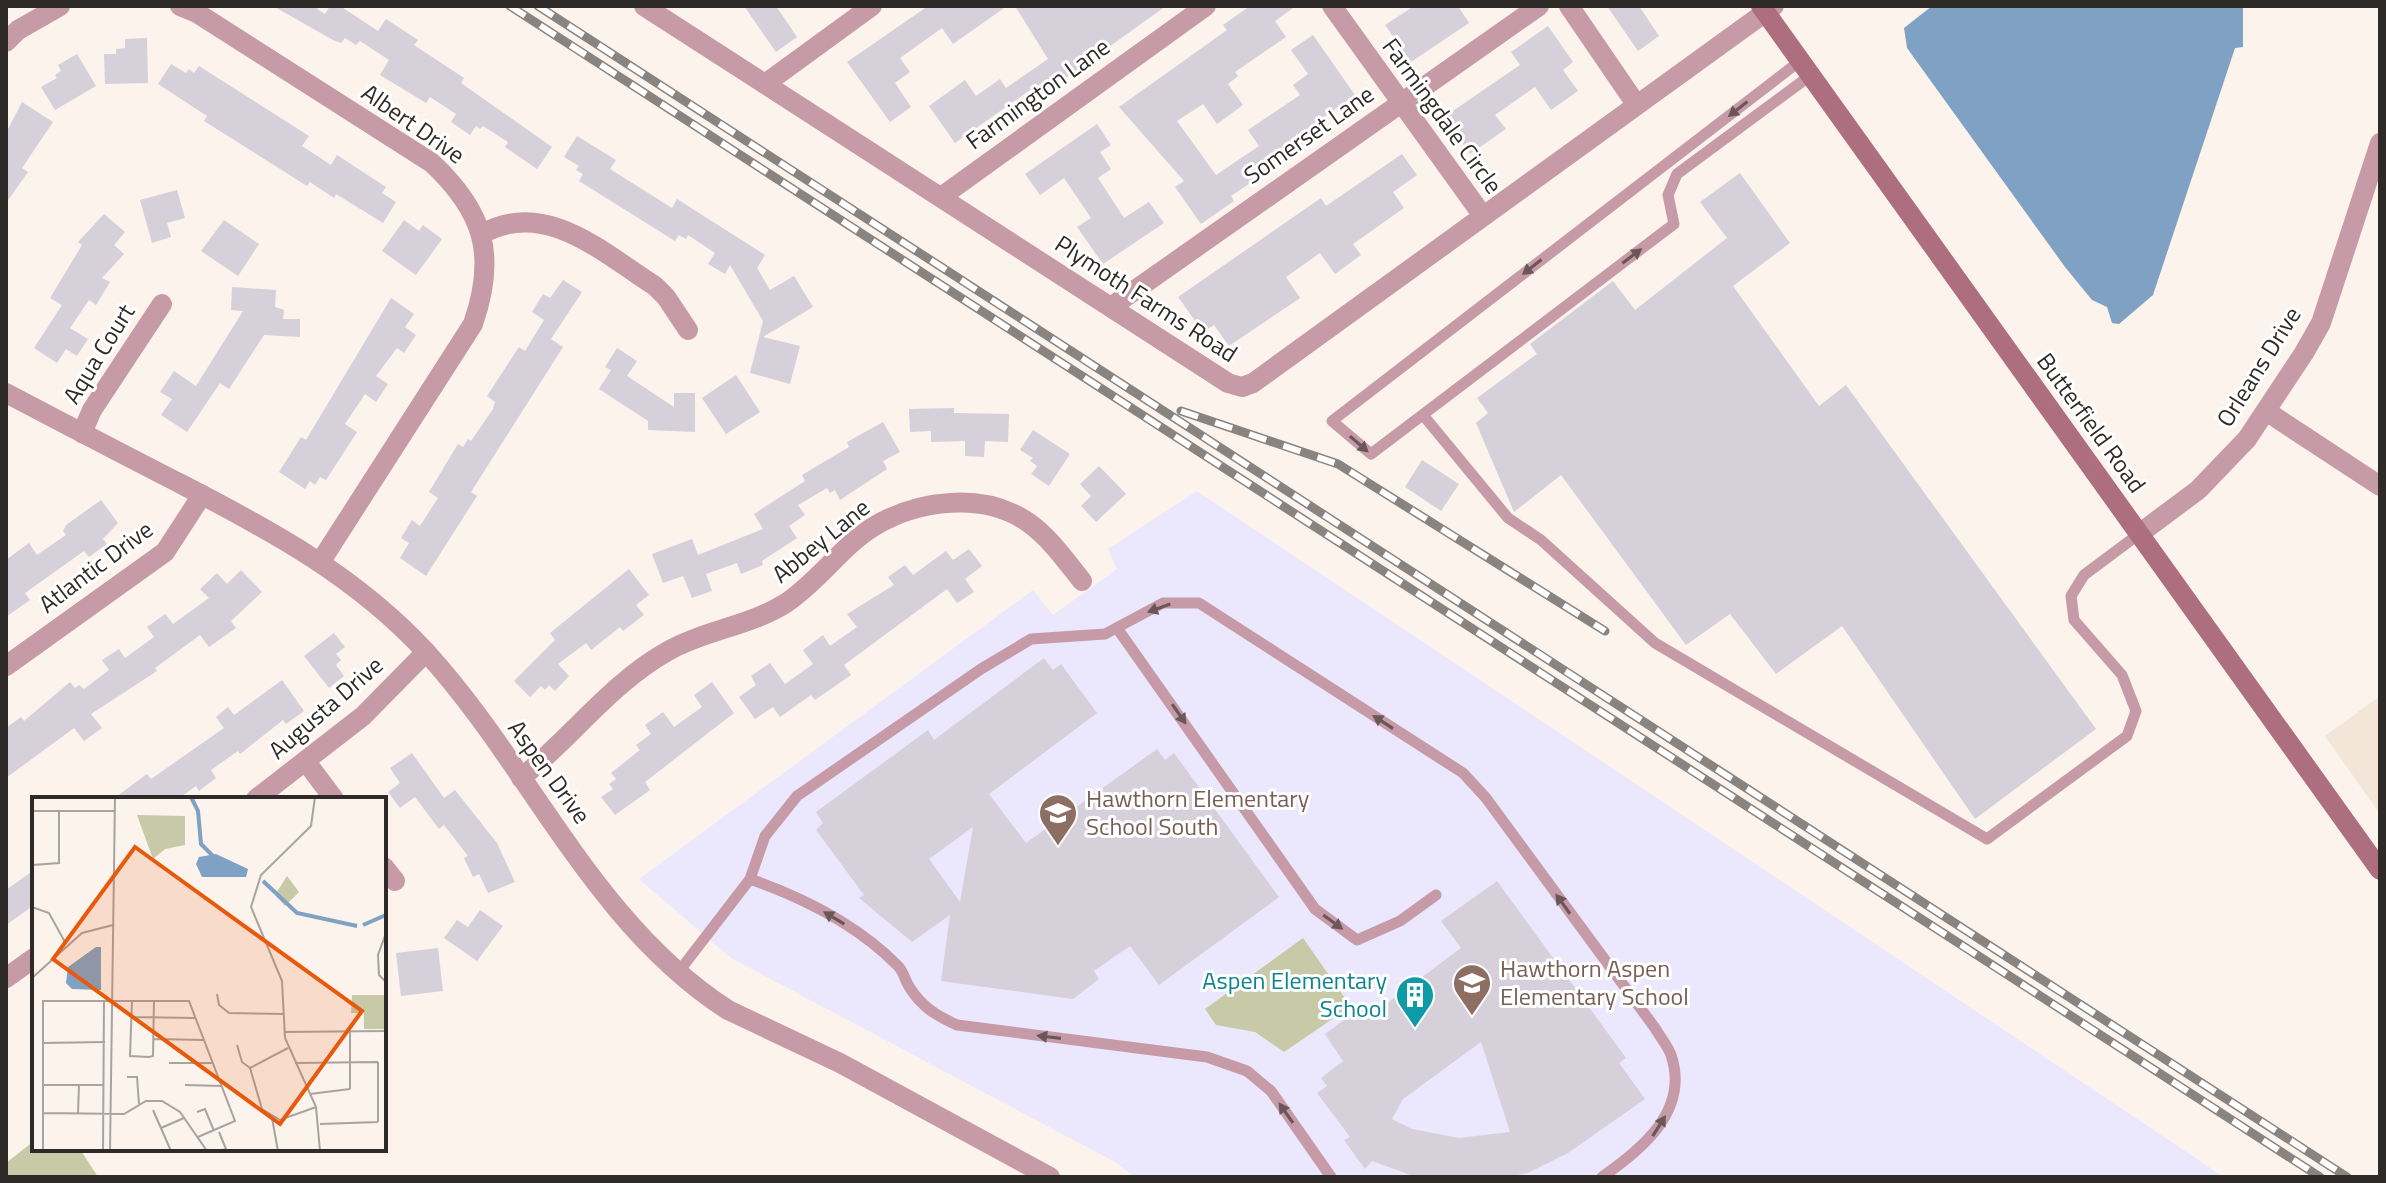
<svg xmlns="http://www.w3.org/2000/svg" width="2386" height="1183" font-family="'Titillium Web',sans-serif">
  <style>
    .built { fill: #f4e5d9 }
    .education { fill: #ebe8fe }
    .green { fill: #c7c9a7 }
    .water { fill: #7fa1c3 }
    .building { fill: #d5d0d9; fill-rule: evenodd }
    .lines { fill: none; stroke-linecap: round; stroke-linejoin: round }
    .service { stroke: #c69aa6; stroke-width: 11 }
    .minor { stroke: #c69aa6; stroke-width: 20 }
    .tertiary { stroke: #c69aa6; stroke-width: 20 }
    .secondary { stroke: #ad6e80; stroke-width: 20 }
    .rail-casing { stroke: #8a8480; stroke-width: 9 }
    .rail { stroke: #fff; stroke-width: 6; stroke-dasharray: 18; stroke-linecap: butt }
    .oneway { fill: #6a575a }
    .labels { text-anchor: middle; stroke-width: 6; stroke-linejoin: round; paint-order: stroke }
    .street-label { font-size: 24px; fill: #2d2a28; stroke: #fff }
    .education-label { font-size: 24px; fill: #785e54; stroke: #fff; text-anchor: start }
    .culture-label { font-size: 24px; fill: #0d838f; stroke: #fff; text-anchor: end }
    .inset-river { fill: none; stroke: #7fa1c3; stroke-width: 4 }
    .inset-road { fill: none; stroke: #a9a39e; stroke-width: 2 }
    .view { fill: #e8590c; fill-opacity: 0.15; stroke: #e8590c; stroke-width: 4 }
    .inset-edge { fill: none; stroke: #2d2a28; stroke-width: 4 }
  </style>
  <rect width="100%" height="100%" fill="#fbf3ec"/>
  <!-- built -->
  <path class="built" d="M2380,696V814L2325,736Z"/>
  <!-- education -->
  <path class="education" d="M1197,491L2200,1161L2223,1177H1135L1115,1162L731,958L639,879L1033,590L1053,615L1117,569L1108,549Z"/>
  <!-- green -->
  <path class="green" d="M1303,938L1350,1005L1347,1009L1284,1052L1255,1032L1216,1025L1205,1009Z
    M34,1141V1149H80L98,1177H6V1163Z"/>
  <!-- water -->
  <path class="water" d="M1932,6H2243V47L2235,48L2153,295L2119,324L2112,323L2107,307L2092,300L2065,267L1907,48L1904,28Z"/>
  <!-- building -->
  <path class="building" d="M273,6H319L317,9L325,14L330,6H340L378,31L386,19L418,40L414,45L464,78L461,83L552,147L537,169L505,147L508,142L483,126L480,129L476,126L470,135L451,122L456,114L430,97L426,103L380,75L389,60L360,41L356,45L345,38L341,43L333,40Z
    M744,6H776L797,37L776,52Z
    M928,6H1007L953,44L942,28L900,58L910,72L895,83L911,107L890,122L847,62Z
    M1015,6H1166L1039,97L1033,88L955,143L929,106L965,80L976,96L1000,79L1006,88L1048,59Z
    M1250,6H1296L1275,21L1286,37L1235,72L1238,76L1228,84L1243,105L1217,124L1203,104L1177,121L1216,175L1259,146L1248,130L1300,95L1293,85L1308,74L1291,50L1313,35L1355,95L1303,132L1310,143L1231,196L1234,201L1201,224L1175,187L1184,181L1119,107L1227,30L1223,25Z
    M1414,6H1458L1469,23L1411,62L1385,25Z
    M1607,6H1639L1659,36L1638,51Z
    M1548,26L1573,62L1563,70L1578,91L1551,110L1535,87L1495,115L1506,129L1470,154L1444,117L1520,65L1511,52Z
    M147,38L148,83L105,84L104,54H116V49L125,48V39Z
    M77,54L96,86L55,110L41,87L57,78L55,75L61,71L58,65Z
    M171,64L186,73L189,69L194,73L199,66L309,136L302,146L331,165L337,155L386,187L382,193L396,202L383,223L336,194L334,198L310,182L307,186L204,121L207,116L158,84Z
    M22,102L53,122L22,168L28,172L6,203V133Z
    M1097,124L1111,145L1100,152L1111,169L1098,178L1124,218L1149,202L1164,223L1103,264L1077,227L1091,218L1064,178L1040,195L1025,174Z
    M577,136L616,160L610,169L672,208L677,199L765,255L757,268L770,290L794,276L813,307L763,337L800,346L790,384L750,373L763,321L730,265L725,274L708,264L715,253L688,235L686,239L679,235L675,241L579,181L583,174L576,170L579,166L564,157Z
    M1402,154L1417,175L1393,192L1404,208L1353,244L1361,255L1335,274L1320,253L1286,277L1300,298L1229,346L1214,325L1203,332L1178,297L1321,198L1326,206Z
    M1740,173L1790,243L1733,286L1819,406L1846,385L2096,729L1975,819L1842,626L1776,674L1730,614L1686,645L1561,475L1514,512L1476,423L1488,413L1477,398L1537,354L1530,344L1613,281L1635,310L1727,238L1700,202Z
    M177,190L185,218L167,223L171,237L152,243L140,200Z
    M104,214L125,232L114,245L124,254L102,278L110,282L96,305L89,300L70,328L88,339L77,356L66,349L57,363L34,348L62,305L50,298L82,245L78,242Z
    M224,220L259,244L238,276L201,251Z
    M404,220L419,231L423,225L442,239L416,275L382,251Z
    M563,280L582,292L551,339L563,347L471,492L477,496L426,576L400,558L409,543L401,538L412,520L420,526L438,498L429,492L458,444L463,447L468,439L471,441L493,409L495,402L487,396L519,347L525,351L544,320L532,312L543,294L550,298Z
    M232,287L276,290L275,307L284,310L283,319H300V337L264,335L229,389L220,383L187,432L161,415L172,399L160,392L174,371L196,386L243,311L231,310Z
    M391,298L414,314L405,327L416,335L404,353L397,348L376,376L388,384L376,402L365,394L345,424L357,432L326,480L320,477L315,485L310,481L305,489L279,472L301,437L306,440Z
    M617,348L637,361L627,376L674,407V393H695V432L648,430V421L599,389L611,370L605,367Z
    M736,375L760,412L726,434L702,398Z
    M954,408V413L1009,414L1008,442L985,441L984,457L965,456V441L931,442V431L910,432L909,409Z
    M883,422L900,452L883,461L887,469L840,500L835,490L830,493L827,488L798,505L805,515L789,526L797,538L762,561L763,565L741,574L737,563L706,574L712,591L692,598L683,576L663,583L652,554L692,539L698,555L763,529L754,514L805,481L802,475L849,447L847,442Z
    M1033,430L1070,454L1049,486L1031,474L1037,466L1030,461L1033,458L1020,450Z
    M1422,460L1459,484L1441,511L1405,487Z
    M1099,466L1126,494L1096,522L1081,506L1091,496L1080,484Z
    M101,500L118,523L103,539L107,544L89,557L84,551L25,593L30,600L6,617V560L29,543L37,555L66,535L63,531L66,525Z
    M969,549L982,566L965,579L974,592L957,603L947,589L844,665L851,675L815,700L811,695L780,717L773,707L755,719L739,697L756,685L751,676L770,663L785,684L813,664L803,650L823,635L830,646L857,627L847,614L894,585L888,577L905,565L913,575L946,551L953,560Z
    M629,569L649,595L636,605L644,615L623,631L620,627L591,650L586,643L558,664L569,676L555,691L549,685L545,690L541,686L530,697L514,681L555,640L550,633Z
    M241,570L262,592L231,621L236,628L209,647L200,635L155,668L157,671L91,714L102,728L84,741L74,728L6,778V728L21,717L24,721L70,682L75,688L79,685L84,689L109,670L102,660L119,649L125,658L154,637L147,627L165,614L173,624L209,598L200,589L217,573L227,584Z
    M334,633L345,647L336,654L341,660L336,665L344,676L329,688L304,656Z
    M1044,658L1053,670L1061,664L1097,713L989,794L1026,843L1157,749L1165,760L1174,753L1279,897L1159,985L1130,946L1094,971L1099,979L1073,999L941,981L950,915L912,942L859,898L864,895L816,830L823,823L816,812L928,730L934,740ZM973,827L960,902L929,859Z
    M282,680L304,711L286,724L283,720L240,754L238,751L211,770L216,778L199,791L196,786L178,799H113L147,774L151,779L224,728L216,717L228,707L234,715Z
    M712,682L734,713L645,782L650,790L615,815L601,797L613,789L609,784L616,779L611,773L640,750L636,745L651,734L645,725L663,712L674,727L702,707L694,695Z
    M412,753L444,798L455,790L497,843L515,882L488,893L479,874L473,877L464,858L468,856L444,825L439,829L415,797L400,808L388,792L400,783L390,768Z
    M34,870V905L6,925V890Z
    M1497,881L1626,1058L1619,1063L1645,1099L1568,1153L1530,1172L1509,1177H1416L1372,1161L1365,1169L1344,1140L1350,1137L1317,1093L1327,1086L1321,1078L1343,1061L1325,1034L1364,1005L1371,1015L1461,948L1441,921ZM1481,1042L1510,1132L1459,1138L1412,1129L1392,1119L1403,1099Z
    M480,910L503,926L477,961L444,938L457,920L468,927Z
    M438,948L443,991L401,996L396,953Z"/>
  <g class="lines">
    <!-- service -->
    <path class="service" d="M1800,61L1332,421L1371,454L1674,224L1668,195L1677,174L1811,75
      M1423,415L1508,518L1541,540L1655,643L1987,839L2127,736L2136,711L2122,675L2074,620L2071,596L2084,575L2139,534
      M1117,628L1315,909L1357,940L1400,921L1436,895
      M750,879C804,898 857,924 898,966C904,972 905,981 910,988C922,1007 937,1016 957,1025L1207,1057L1247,1071L1271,1091L1331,1177
      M677,974L750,879L765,836L797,796L981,669L1031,639L1105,634L1163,603H1199L1463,773L1486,798L1655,1028C1660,1037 1668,1046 1671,1055C1690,1111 1641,1150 1602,1177"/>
    <!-- minor -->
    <path class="minor" d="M180,6L197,13L432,163C484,212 497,255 473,324L321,561
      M644,6L1228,383L1242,387L1253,383L1774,6
      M1332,6L1483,216
      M1569,6L1636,104
      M6,42L18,30L60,6
      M765,84L872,6
      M941,197L1206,6
      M482,234C545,198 603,253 655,286L666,297L688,330
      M1111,307L1539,6
      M2266,411L2380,486
      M82,433L92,410L162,304
      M2139,534L2198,490L2247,439L2304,353L2321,323L2380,143
      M6,666L165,552L202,495
      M307,763L334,799
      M521,778C571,738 612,682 668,651C705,630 750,626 786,603C819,581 842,546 873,527C917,500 984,491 1029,523C1050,538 1066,561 1082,581
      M256,799L363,716L426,652
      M384,867L395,881
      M6,978L34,958"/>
    <!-- tertiary -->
    <path class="tertiary" d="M6,393C65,424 124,455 183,485C272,531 357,577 426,652C531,767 593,923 728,1010L840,1063L1050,1177"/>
    <!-- secondary -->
    <path class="secondary" d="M1761,6L2380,870"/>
    <defs>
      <path id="rail" d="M510,6L2320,1177
        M538,6L2347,1177
        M1181,411L1338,464L1605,631"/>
    </defs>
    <!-- rail casing -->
    <use href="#rail" class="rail-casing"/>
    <!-- rail -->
    <use href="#rail" class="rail"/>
  </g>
  <!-- one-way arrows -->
  <defs><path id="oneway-solid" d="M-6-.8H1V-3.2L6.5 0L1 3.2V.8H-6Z" transform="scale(2)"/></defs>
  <g class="oneway">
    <use href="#oneway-solid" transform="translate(1738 109) rotate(142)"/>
    <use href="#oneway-solid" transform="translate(1632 256) rotate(-37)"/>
    <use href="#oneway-solid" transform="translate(1532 267) rotate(142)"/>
    <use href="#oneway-solid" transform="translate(1359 444) rotate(41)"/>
    <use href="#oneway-solid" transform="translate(1159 608) rotate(160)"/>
    <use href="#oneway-solid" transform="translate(1179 714) rotate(55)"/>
    <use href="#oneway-solid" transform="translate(1383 722) rotate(-147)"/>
    <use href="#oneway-solid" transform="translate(1563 904) rotate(-126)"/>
    <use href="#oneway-solid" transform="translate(834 918) rotate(-149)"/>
    <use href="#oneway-solid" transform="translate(1333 922) rotate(36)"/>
    <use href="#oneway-solid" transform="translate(1049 1037) rotate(-173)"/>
    <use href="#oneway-solid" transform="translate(1286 1113) rotate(-125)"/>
    <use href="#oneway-solid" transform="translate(1659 1126) rotate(-58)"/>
  </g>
  <!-- icons -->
  <defs>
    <symbol id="school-pin" viewBox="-11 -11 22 30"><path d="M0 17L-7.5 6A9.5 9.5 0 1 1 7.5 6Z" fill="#8d6e63" stroke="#fff"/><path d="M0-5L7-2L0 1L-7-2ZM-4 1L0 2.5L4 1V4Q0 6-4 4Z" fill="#fff"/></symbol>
    <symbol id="building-pin" viewBox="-11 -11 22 30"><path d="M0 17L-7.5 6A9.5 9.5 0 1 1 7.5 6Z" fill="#0f9aa8" stroke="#fff"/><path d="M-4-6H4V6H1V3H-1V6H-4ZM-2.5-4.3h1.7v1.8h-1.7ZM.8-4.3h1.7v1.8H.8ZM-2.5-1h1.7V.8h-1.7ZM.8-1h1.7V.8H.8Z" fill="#fff"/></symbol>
  </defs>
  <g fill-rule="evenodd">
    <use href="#school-pin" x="1036" y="791" width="44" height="60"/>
    <use href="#school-pin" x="1450" y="961" width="44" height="60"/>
    <use href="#building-pin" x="1393" y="973" width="44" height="60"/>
  </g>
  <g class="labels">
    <!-- street labels -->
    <g class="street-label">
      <text transform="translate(1038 94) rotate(-36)" y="8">Farmington Lane</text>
      <text transform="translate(1442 116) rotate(54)" y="8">Farmingdale Circle</text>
      <text transform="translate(413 124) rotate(35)" y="8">Albert Drive</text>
      <text transform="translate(1309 135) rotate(-35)" y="8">Somerset Lane</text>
      <text transform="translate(1146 299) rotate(33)" y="8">Plymoth Farms Road</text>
      <text transform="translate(99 354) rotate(-58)" y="8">Aqua Court</text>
      <text transform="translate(2259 367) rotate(-58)" y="8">Orleans Drive</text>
      <text transform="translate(2091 423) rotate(54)" y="8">Butterfield Road</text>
      <text transform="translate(821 541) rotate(-39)" y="8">Abbey Lane</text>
      <text transform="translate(96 567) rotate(-37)" y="8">Atlantic Drive</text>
      <text transform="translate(326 708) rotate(-41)" y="8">Augusta Drive</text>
      <text transform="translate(549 772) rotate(54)" y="8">Aspen Drive</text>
    </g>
    <!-- education labels -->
    <g class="education-label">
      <text x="1086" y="807">Hawthorn Elementary<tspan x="1086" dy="28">School South</tspan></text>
      <text x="1500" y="977">Hawthorn Aspen<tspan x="1500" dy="28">Elementary School</tspan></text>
    </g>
    <!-- culture labels -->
    <g class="culture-label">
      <text x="1387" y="989">Aspen Elementary<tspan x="1387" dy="28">School</tspan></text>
    </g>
  </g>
  <!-- overview -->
  <g transform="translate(32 797)">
    <rect width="354" height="354" fill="#fbf3ec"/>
    <path d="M105,18L153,19V48L133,52L121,62ZM255,79L267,95L253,109L243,98ZM320,198H354V232H332V216H319Z" fill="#c7c9a7"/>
    <path d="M184,57L216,72L214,80H170L164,67L167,60ZM64,150H69V193L40,192L34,186L36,170Z" fill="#7fa1c3"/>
    <path class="inset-river" d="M159,0L166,14L169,47L181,59M231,84L265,116L325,129M331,128L354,118"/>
    <path class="inset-road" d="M283,0L279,29L229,78L219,110L250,184L253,241L284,310L288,354M0,14H83M0,68L27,66V14M0,110L17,116L34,147M354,136L346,158L347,178L354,185M0,181L50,136L81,128M185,197L187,208L197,216L252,217M100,204L98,259L117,260L121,259L122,204M99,220L163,221M318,233V292M252,235L354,234M122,242L172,243M11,246L73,245M205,248L210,265L218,271M256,251L218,271L230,312L248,323L284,310M346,265V325M137,266H181M263,266L346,265M95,280H105L107,307M11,288H72M153,288L190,289M278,297L318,292M121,313L139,354M165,315L173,312L182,334M11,316L92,317L114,304H130L148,315L175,354M46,316L47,288M240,321L246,354M288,327L346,325M129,331L152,321M187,335L194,352L188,354M11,354V204H157L203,324L166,340M71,354L72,204M78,354L83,0"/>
    <path class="view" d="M103,50L330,214L248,327L21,162Z"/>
    <rect width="354" height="354" class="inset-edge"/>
  </g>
  <!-- border -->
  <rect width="2386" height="1183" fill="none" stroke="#2d2a28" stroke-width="16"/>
</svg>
